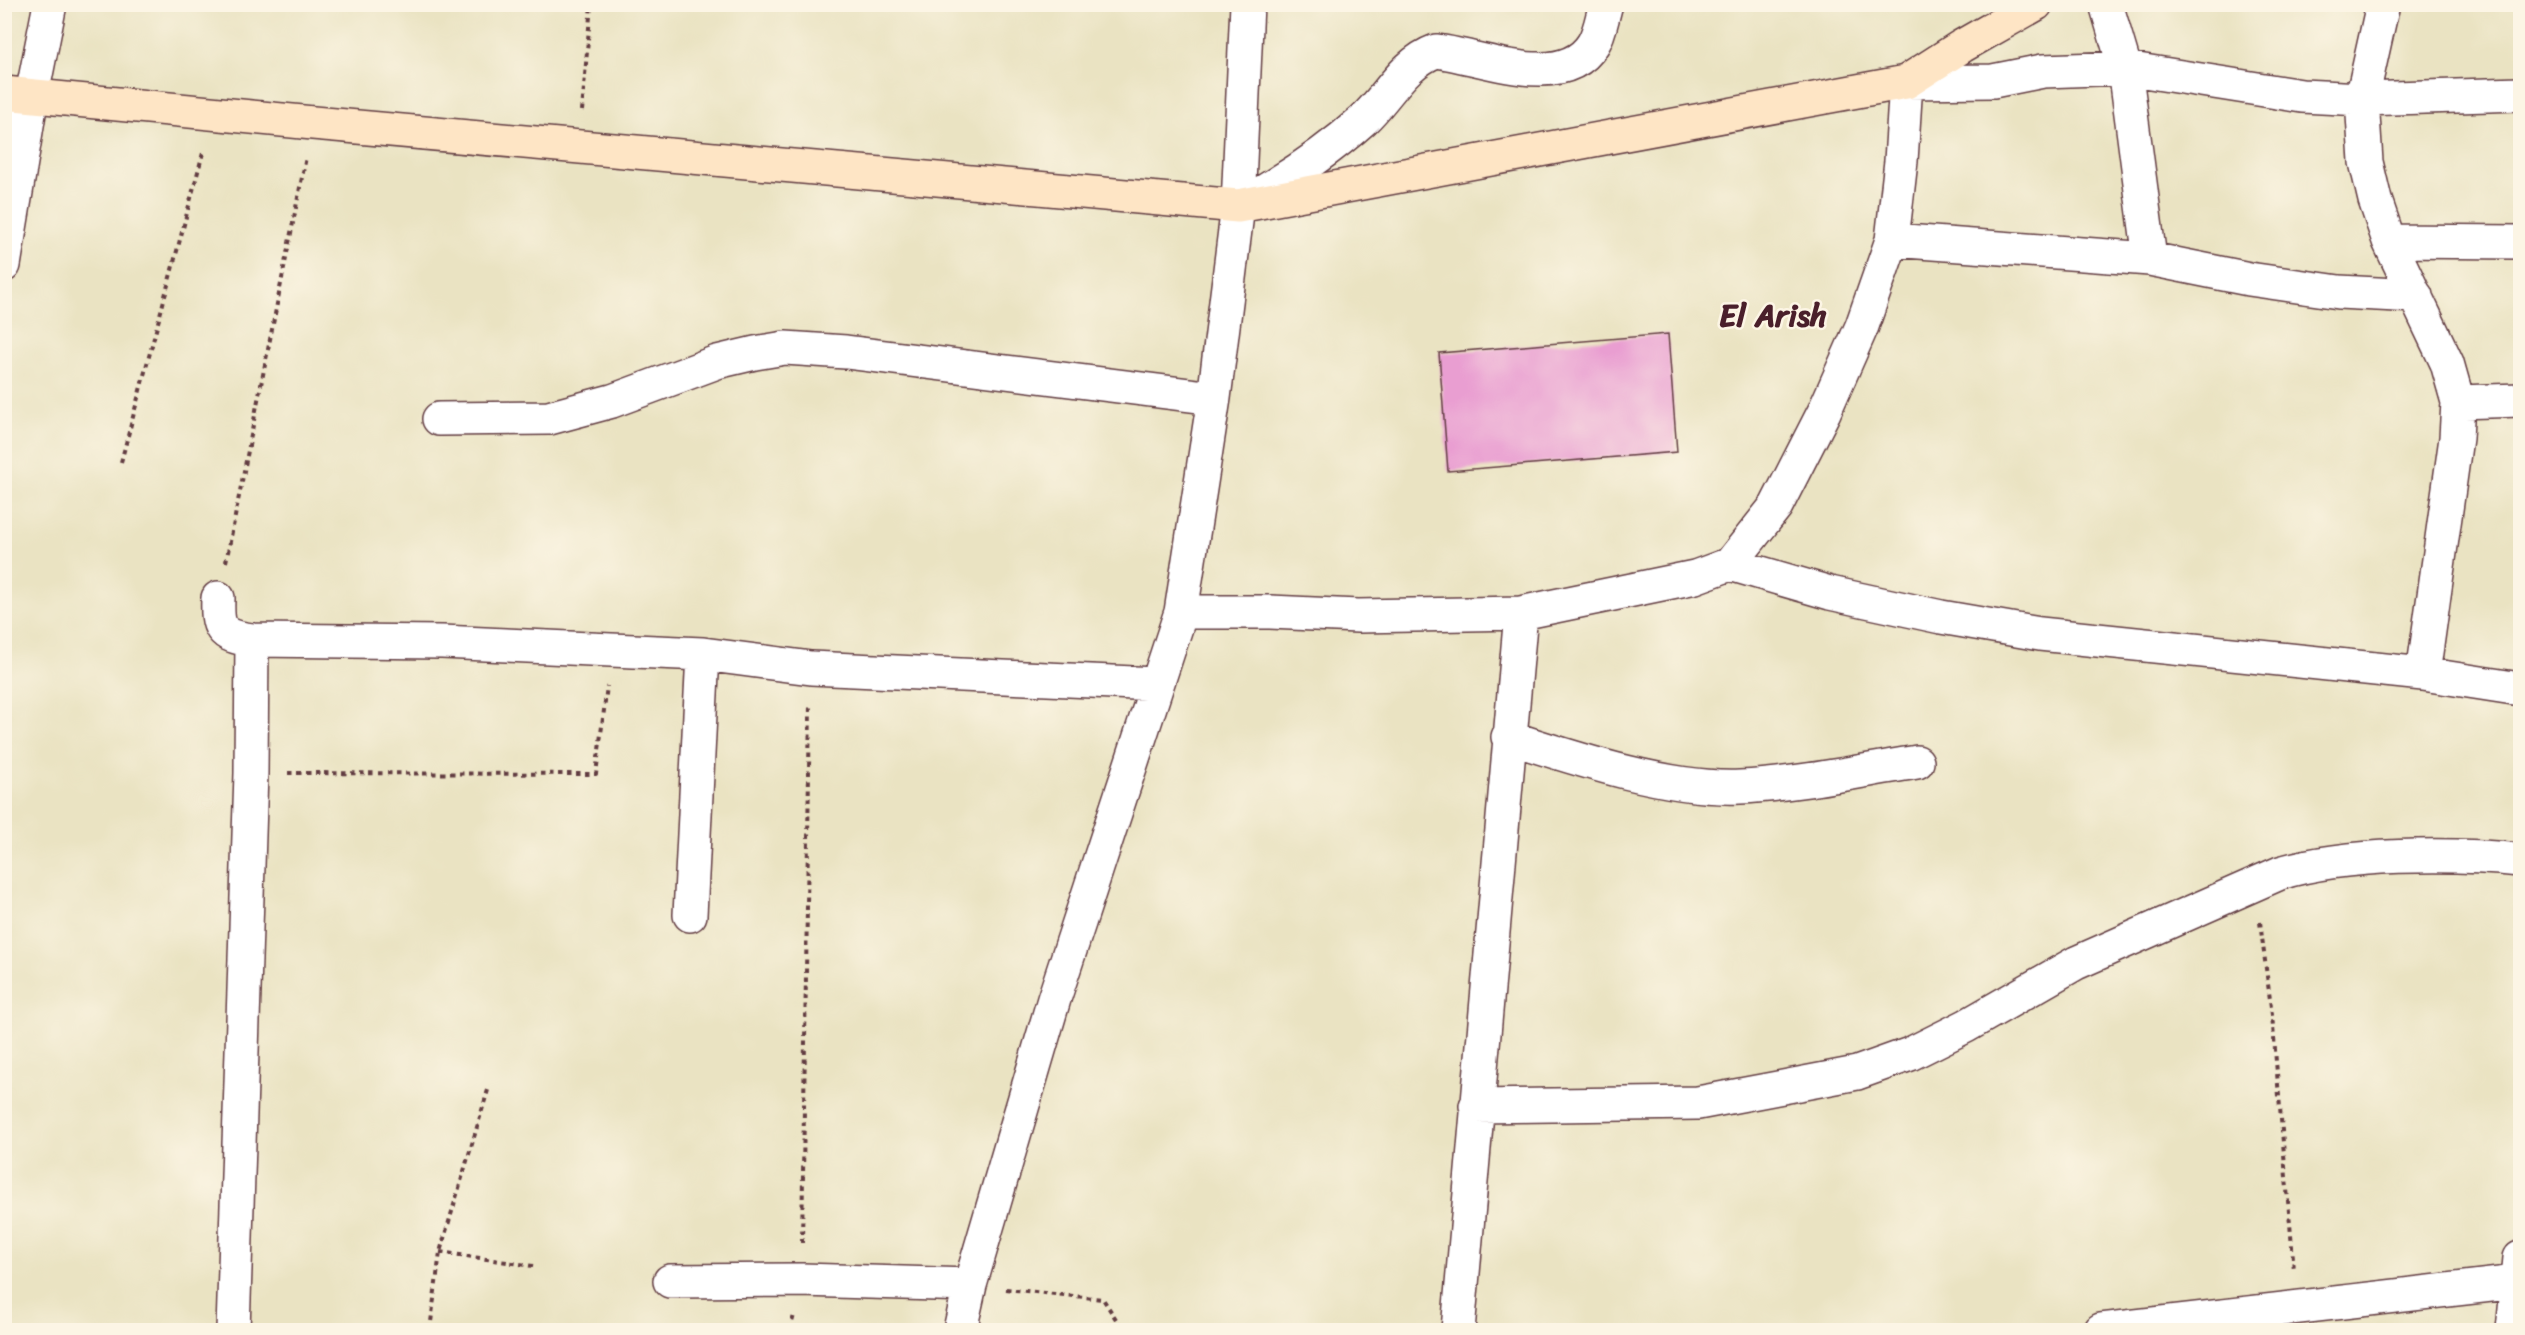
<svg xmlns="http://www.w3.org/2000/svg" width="2525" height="1335" font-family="Sriracha,sans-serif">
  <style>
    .building { fill: #e99ed1 }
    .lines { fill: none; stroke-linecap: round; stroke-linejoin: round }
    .street-casing { stroke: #623c42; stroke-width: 36 }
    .secondary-casing { stroke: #623c42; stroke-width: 36 }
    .path { stroke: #623c42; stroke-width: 4; stroke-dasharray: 4.5 4.5; stroke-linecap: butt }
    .street { stroke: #fff; stroke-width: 33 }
    .secondary { stroke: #fee5c5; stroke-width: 33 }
    .labels { text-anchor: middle; stroke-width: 5; stroke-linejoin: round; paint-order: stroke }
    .town-label { font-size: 32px; font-weight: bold; fill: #4a1f2b; stroke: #fcf5e5 }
  </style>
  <rect width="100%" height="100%" fill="#fcf5e5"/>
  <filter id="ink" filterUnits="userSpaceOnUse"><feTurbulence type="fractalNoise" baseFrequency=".0167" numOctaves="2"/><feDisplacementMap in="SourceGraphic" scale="12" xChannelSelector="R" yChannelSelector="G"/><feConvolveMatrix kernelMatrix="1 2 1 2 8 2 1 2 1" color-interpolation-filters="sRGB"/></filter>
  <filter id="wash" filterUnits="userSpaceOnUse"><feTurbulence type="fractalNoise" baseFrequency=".008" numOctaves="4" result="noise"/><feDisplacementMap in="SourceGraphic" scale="24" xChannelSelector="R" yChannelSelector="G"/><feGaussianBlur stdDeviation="1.35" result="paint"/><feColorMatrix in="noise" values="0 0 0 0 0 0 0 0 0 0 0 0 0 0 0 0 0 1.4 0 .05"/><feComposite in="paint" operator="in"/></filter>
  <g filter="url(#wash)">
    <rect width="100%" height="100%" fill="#eae3c2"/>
    <g id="blocks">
      <!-- building -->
      <path class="building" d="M1668,334L1677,452L1448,471L1439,353Z"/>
    </g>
  </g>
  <g filter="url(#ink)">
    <use href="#blocks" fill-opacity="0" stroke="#623c42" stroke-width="1.5"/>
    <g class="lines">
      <defs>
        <path id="street" d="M2106,4L2125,68L2150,259
          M2383,4L2362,99L2366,162L2375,200L2389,241L2447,363L2458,402L2456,438L2423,674
          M1244,203C1287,179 1326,153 1363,120C1388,97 1403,63 1436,51C1481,56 1563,93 1593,44C1600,33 1602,17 1606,4
          M1892,240L2150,259L2249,279L2339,292L2416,296
          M2389,241L2520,242
          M4,265L32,95L50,4
          M2458,402L2520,400
          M439,419L549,418L612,401L717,362L755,353L785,348L846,352L1214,398
          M1730,564L1830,593L1941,617L2040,634L2423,674L2520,689
          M218,598C217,627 219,636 252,640L442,642L611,650L703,654L811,668L1156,684
          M1181,612H1270L1358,616L1521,613L1695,577L1730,564L1776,506L1824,412L1862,326L1892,240L1901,161L1906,82L1993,81L2043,71L2125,68L2302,96L2362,99L2520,94
          M1508,737C1576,759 1669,790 1740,787C1799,784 1859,771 1917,762
          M690,915L703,654
          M1476,1106L1698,1103L1857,1073L1910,1054L1966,1026L2076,963L2280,873C2345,853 2453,853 2520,860
          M670,1281L802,1280L970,1285
          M233,1330L251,773L252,640
          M960,1330L970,1285L1054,999L1181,612L1214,398L1238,206L1247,4
          M1458,1330L1521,613
          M2101,1330L2517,1282
          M2513,1330L2520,1258"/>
        <path id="secondary" d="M4,93L313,123L1238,206L1906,82L1962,46L2036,4"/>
      </defs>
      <!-- street casing -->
      <use href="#street" class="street-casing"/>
      <!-- secondary casing -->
      <use href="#secondary" class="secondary-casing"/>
      <!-- path -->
      <path class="path" d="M582,111L591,4
        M121,462L204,149
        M226,562L306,157
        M288,773L596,774L607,686
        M2260,922L2272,1015L2294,1270
        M802,1243L810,704
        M440,1252L533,1266
        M1006,1289L1103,1299L1123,1330
        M430,1330L440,1252L488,1090
        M790,1330L794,1315"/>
      <!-- street -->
      <use href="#street" class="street"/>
      <!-- secondary -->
      <use href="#secondary" class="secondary"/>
    </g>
  </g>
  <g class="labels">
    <!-- town labels -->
    <g class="town-label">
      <text x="1773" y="326">El Arish</text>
    </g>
  </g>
  <!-- margin -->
  <rect width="2525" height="1335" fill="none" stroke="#fcf5e5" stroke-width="24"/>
</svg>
